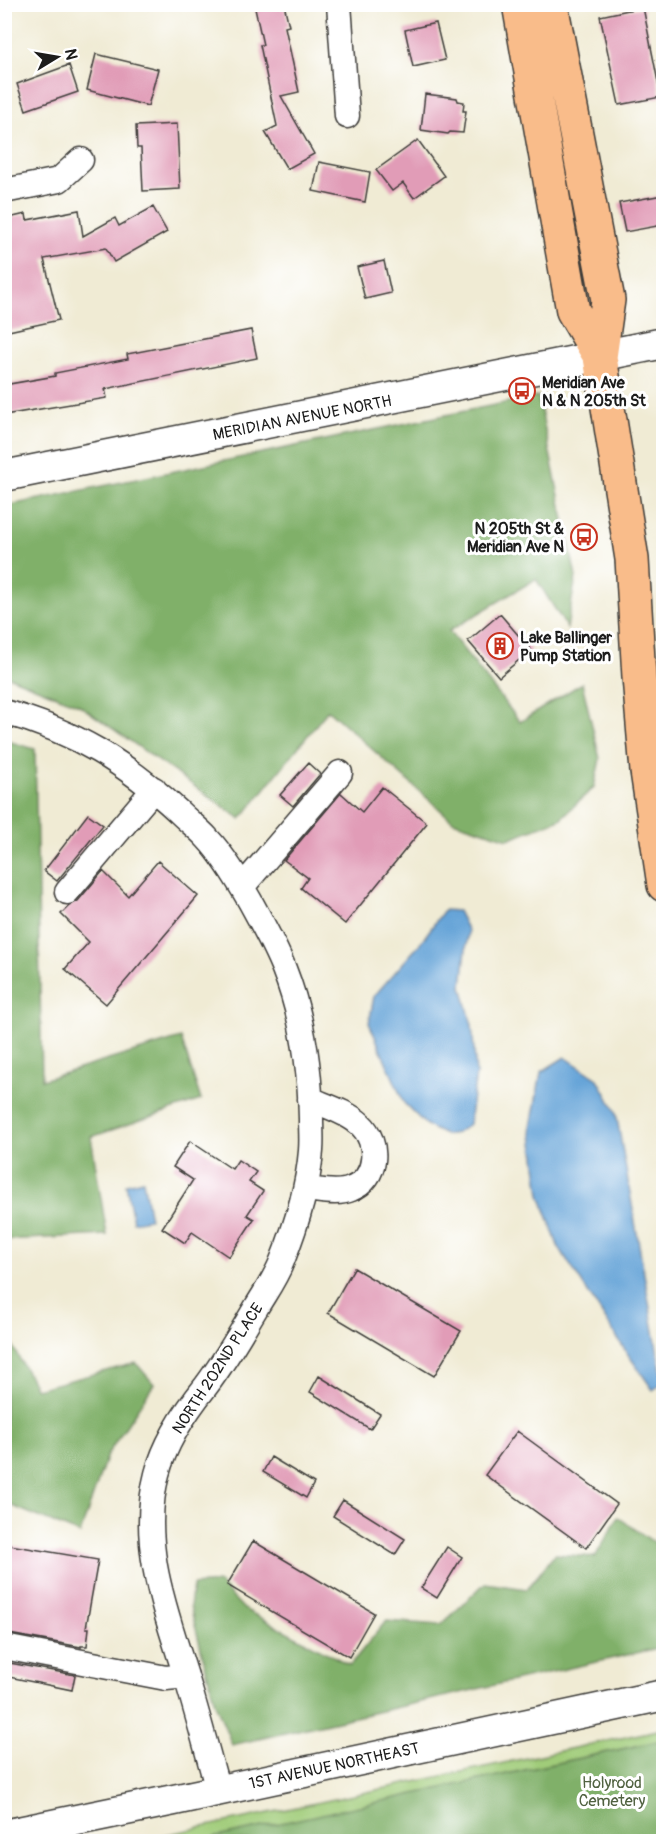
<svg xmlns="http://www.w3.org/2000/svg" width="668" height="1846" font-family="Pangolin,sans-serif">
  <style>
    .green { fill: #a0cc79; stroke: #5e744a; stroke-width: 1.5 }
    .forest { fill: #80b069; stroke: #4e6642; stroke-width: 1.5 }
    .water { fill: #66a4d8; stroke: #41607a; stroke-width: 1.5 }
    .building { fill: #e19cb7 }
    .lines { fill: none; stroke-linecap: round; stroke-linejoin: round }
    .minor-casing { stroke: #3c3b38; stroke-width: 27 }
    .tertiary-casing { stroke: #3c3b38; stroke-width: 33 }
    .primary-casing { stroke: #3c3b38; stroke-width: 36 }
    .minor { stroke: #fff; stroke-width: 24 }
    .tertiary { stroke: #fff; stroke-width: 30 }
    .primary { stroke: #f9bc8a; stroke-width: 33 }
    .labels { text-anchor: middle; stroke-width: 6; stroke-linejoin: round; paint-order: stroke }
    .poi-label { font-size: 16px; font-weight: bold; fill: #1c1c1c; stroke: #fff; text-anchor: start }
    .street-label { font-size: 16px; fill: #1c1c1c; stroke: #fff }
    .park-label { font-size: 16px; fill: #516241; stroke: #fff }
  </style>
  <rect width="100%" height="100%" fill="#fff"/>
  <filter id="ink" filterUnits="userSpaceOnUse"><feTurbulence type="fractalNoise" baseFrequency=".0167" numOctaves="2"/><feDisplacementMap in="SourceGraphic" scale="12" xChannelSelector="R" yChannelSelector="G"/><feConvolveMatrix kernelMatrix="1 2 1 2 8 2 1 2 1" color-interpolation-filters="sRGB"/></filter>
  <filter id="wash" filterUnits="userSpaceOnUse"><feTurbulence type="fractalNoise" baseFrequency=".008" numOctaves="4" result="noise"/><feDisplacementMap in="SourceGraphic" scale="24" xChannelSelector="R" yChannelSelector="G"/><feGaussianBlur stdDeviation="1.35" result="paint"/><feColorMatrix in="noise" values="0 0 0 0 0 0 0 0 0 0 0 0 0 0 0 0 0 1.4 0 .05"/><feComposite in="paint" operator="in"/></filter>
  <g filter="url(#wash)">
    <rect width="100%" height="100%" fill="#f0ebd4"/>
    <!-- green -->
    <path class="green" d="M663,1729V1841H137Z"/>
    <!-- forest -->
    <path class="forest" d="M538,396L576,577L567,628L536,579L449,631L520,722L582,683L600,759L594,787L560,819L508,839L453,821L328,710L241,819L79,705L5,675V506Z
      M4,740L35,749L42,1080L181,1038L201,1100L91,1137L107,1235L5,1240Z
      M4,1330L36,1389L136,1363L154,1384L107,1455L80,1534L5,1503Z
      M618,1517L663,1549V1645L658,1648L232,1745L215,1703L190,1606L193,1585L219,1583L244,1609L350,1665L386,1621L441,1625L485,1583L527,1589L555,1554L595,1557Z
      M663,1740V1841H198Z"/>
    <!-- water -->
    <path class="water" d="M444,910L458,911L468,931L462,986L472,1025L476,1074L469,1124L457,1133L445,1135L427,1126L404,1103L369,1023L374,996L419,945Z
      M565,1057L598,1079L616,1112L663,1383L653,1390L627,1353L558,1246L540,1195L531,1127L541,1072Z
      M143,1180L150,1219L133,1222L126,1184Z"/>
    <g id="blocks">
      <!-- building -->
      <path class="building" d="M254,4H284L289,26L285,27L299,92L281,96L314,154L287,169L265,132L277,126L260,45H263Z
        M643,7L661,97L619,105L600,16Z
        M436,23L445,60L413,67L405,30Z
        M96,54L158,69L148,106L87,90Z
        M69,65L78,92L26,110L17,84Z
        M425,94L457,98L458,101L464,102L463,111H466L463,133L450,132L448,134L421,130Z
        M177,124L180,189L143,191L141,148H137L136,126Z
        M418,140L444,176L414,198L403,183L392,191L376,170Z
        M319,162L370,172L365,202L313,191Z
        M663,195V225L625,232L619,203Z
        M153,207L167,232L114,262L106,248L44,259L59,320L4,332V219L26,214L27,220L79,210L83,236L115,218L119,226Z
        M384,261L391,293L365,299L357,267Z
        M251,330L257,358L105,389L107,398L4,415V385L55,376V373L128,359L127,354Z
        M500,614L531,650L499,677L468,641Z
        M308,763L320,774L293,806L280,795Z
        M382,787L427,823L345,924L301,888L308,878L284,860L341,793L362,812Z
        M88,814L103,825L57,881L44,871Z
        M158,861L198,896L106,1004L65,969L89,942L61,914L69,906L78,901L103,871L128,896Z
        M190,1141L232,1169L238,1160L256,1172L249,1182L263,1191L247,1215L254,1219L229,1257L192,1232L185,1243L162,1228L193,1180L173,1167Z
        M354,1268L461,1331L434,1376L328,1313Z
        M319,1376L380,1414L370,1429L310,1392Z
        M517,1431L617,1504L586,1548L485,1475Z
        M271,1457L314,1483L306,1498L263,1472Z
        M343,1500L405,1539L395,1555L333,1516Z
        M253,1541L374,1613L349,1657L227,1585Z
        M4,1544L98,1560L86,1628H89L87,1646H81V1647L4,1633Z
        M447,1547L462,1557L437,1598L421,1588Z
        M4,1662L75,1675L72,1690L4,1676Z"/>
    </g>
  </g>
  <g filter="url(#ink)">
    <use href="#blocks" fill-opacity="0" stroke="#3c3b38" stroke-width="1.5"/>
    <g class="lines">
      <defs>
        <path id="minor" d="M339,4L347,116
          M4,191L59,180L81,160
          M4,712C75,731 126,763 179,812C188,821 199,829 207,838C224,856 238,880 250,901C262,923 275,946 284,969C303,1017 310,1068 311,1119C311,1129 312,1140 311,1151C308,1188 296,1226 282,1261C276,1277 266,1291 257,1306C241,1333 225,1361 206,1386C186,1411 165,1443 157,1474C139,1542 165,1610 185,1673C197,1712 207,1751 218,1790
          M242,887L340,773
          M67,892L154,789
          M305,1189C319,1190 338,1195 351,1189C378,1179 380,1142 360,1124C347,1112 326,1106 310,1099
          M4,1647L166,1678L186,1676"/>
        <path id="tertiary" d="M4,476L664,343
          M4,1835L174,1800L664,1695"/>
        <path id="primary" d="M519,4L573,311L600,357
          M551,4L608,300L600,357L632,559L639,677L647,771L664,885"/>
      </defs>
      <!-- minor casing -->
      <use href="#minor" class="minor-casing"/>
      <!-- tertiary casing -->
      <use href="#tertiary" class="tertiary-casing"/>
      <!-- primary casing -->
      <use href="#primary" class="primary-casing"/>
      <!-- minor -->
      <use href="#minor" class="minor"/>
      <!-- tertiary -->
      <use href="#tertiary" class="tertiary"/>
      <!-- primary -->
      <use href="#primary" class="primary"/>
    </g>
  </g>
  <!-- icons -->
  <defs>
    <symbol id="bus-ring" viewBox="-11 -11 22 22"><circle r="9.5" fill="#fff" stroke="#c8321e" stroke-width="1.5"/><path d="M-5-6H5V4H4V6H2V4H-2V6H-4V4H-5ZM-3.5-4V0h7V-4ZM-3.5 1.2v1.5H-2V1.2ZM2 1.2v1.5H3.5V1.2Z" fill="#c8321e"/></symbol>
    <symbol id="building-ring" viewBox="-11 -11 22 22"><circle r="9.5" fill="#fff" stroke="#c8321e" stroke-width="1.5"/><path d="M-4-6H4V6H1V3H-1V6H-4ZM-2.5-4.3h1.7v1.8h-1.7ZM.8-4.3h1.7v1.8H.8ZM-2.5-1h1.7V.8h-1.7ZM.8-1h1.7V.8H.8Z" fill="#c8321e"/></symbol>
  </defs>
  <g fill-rule="evenodd">
    <use href="#bus-ring" x="507" y="376" width="30" height="30"/>
    <use href="#bus-ring" x="569" y="522" width="30" height="30"/>
    <use href="#building-ring" x="485" y="631" width="30" height="30"/>
  </g>
  <g class="labels">
    <!-- poi labels -->
    <g class="poi-label">
      <text x="542" y="388">Meridian Ave<tspan x="542" dy="18">N &amp; N 205th St</tspan></text>
      <text x="564" y="534" text-anchor="end">N 205th St &amp;<tspan x="564" dy="18">Meridian Ave N</tspan></text>
      <text x="520" y="643">Lake Ballinger<tspan x="520" dy="18">Pump Station</tspan></text>
    </g>
    <!-- street labels -->
    <g class="street-label">
      <text transform="translate(302 417) rotate(-11)" y="6">MERIDIAN AVENUE NORTH</text>
      <text transform="translate(217 1368) rotate(-57)" y="6">NORTH 202ND PLACE</text>
      <text transform="translate(334 1765) rotate(-12)" y="6">1ST AVENUE NORTHEAST</text>
    </g>
    <!-- park labels -->
    <g class="park-label">
      <text x="612" y="1788">Holyrood<tspan x="612" dy="18">Cemetery</tspan></text>
    </g>
  </g>
  <!-- margin -->
  <rect width="668" height="1846" fill="none" stroke="#fff" stroke-width="24"/>
  <!-- north arrow -->
  <g transform="translate(57 57) rotate(79)" stroke="#ffffff" stroke-width="4.5" paint-order="stroke">
  <path d="M0-4.5L10 22L0 15L-10 22Z" fill="#1c1c1c"/>
  <text y="-9" font-size="16" font-weight="bold" text-anchor="middle" fill="#1c1c1c">N</text>
  </g>
</svg>
